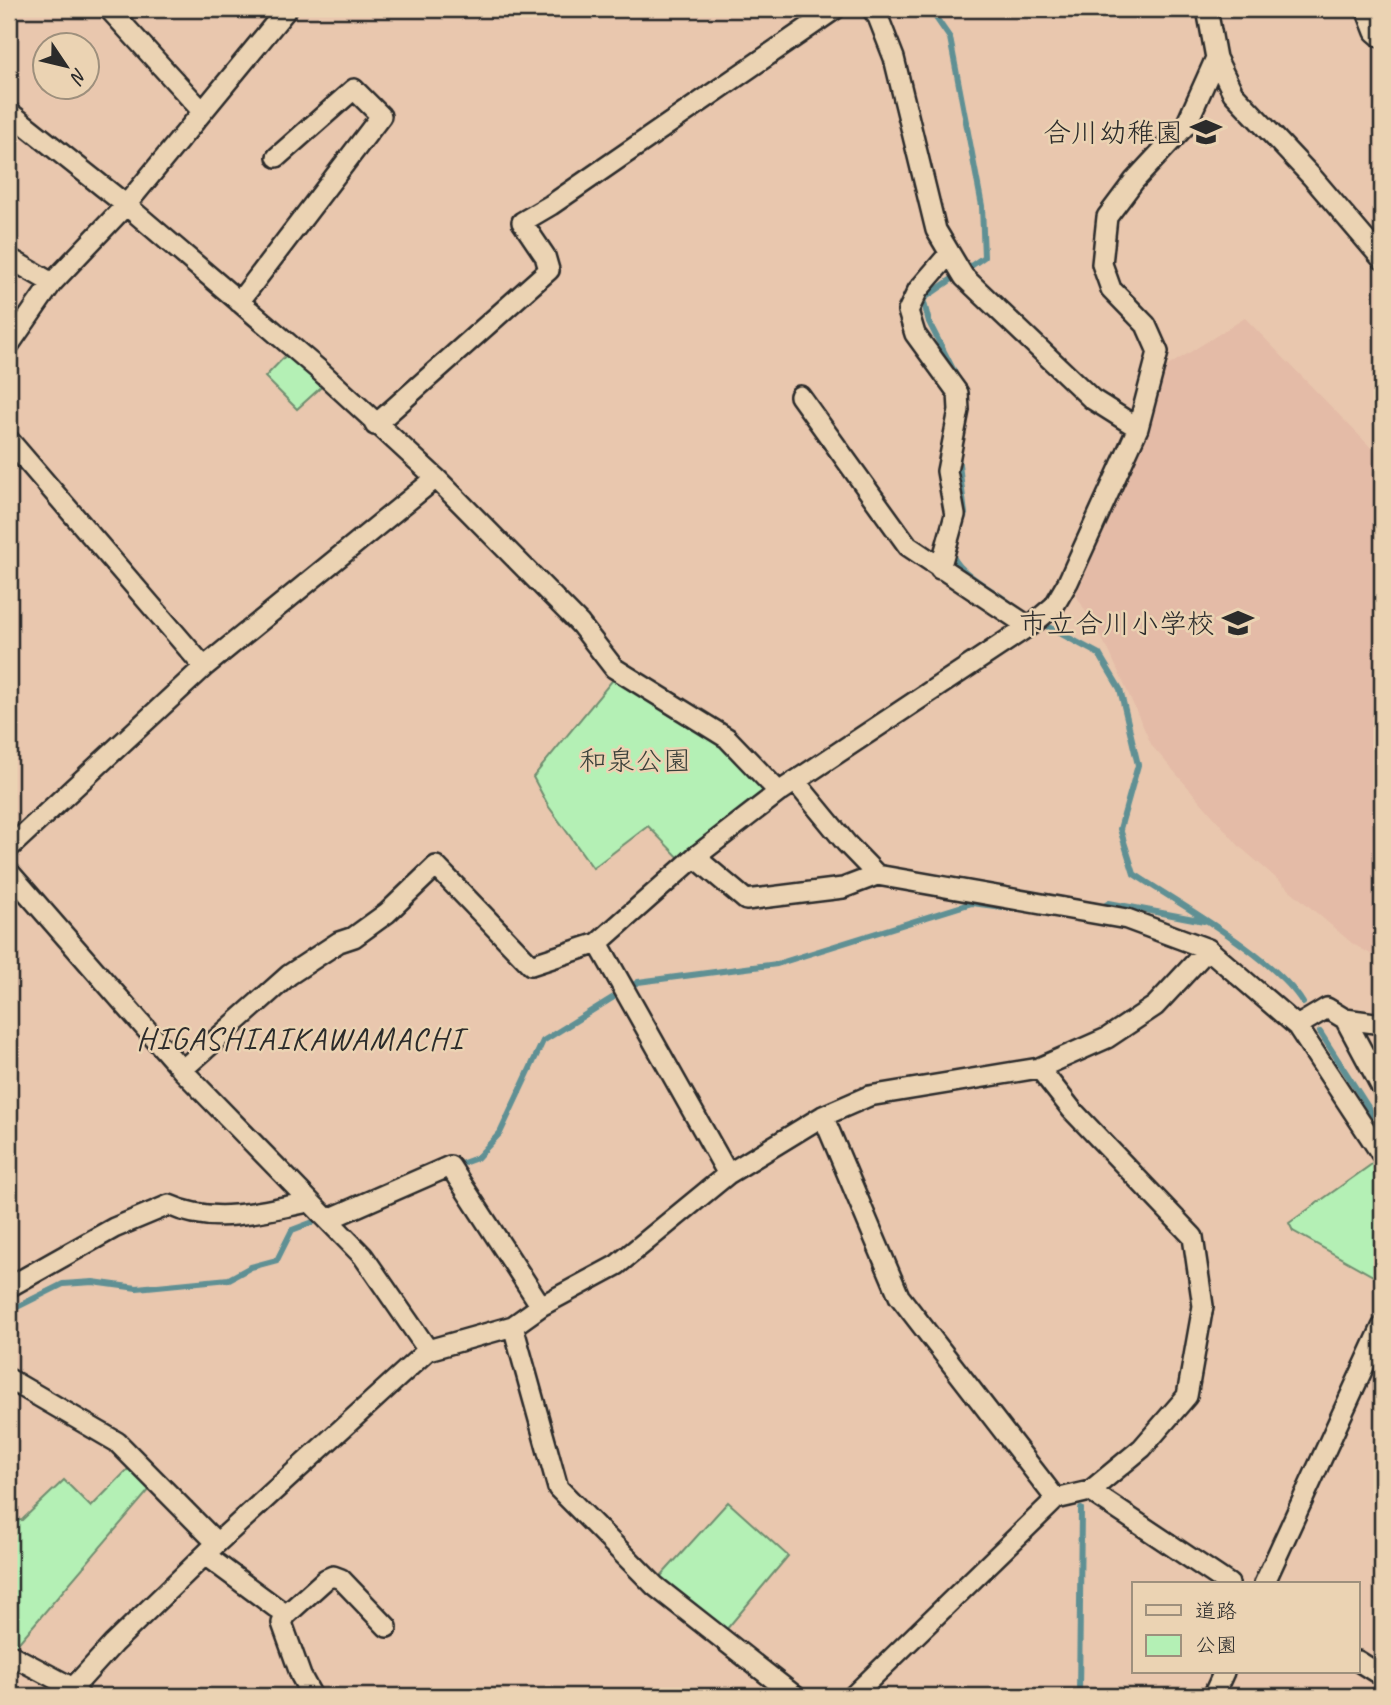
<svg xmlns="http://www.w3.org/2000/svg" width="1391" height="1705" font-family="Caveat,'Klee One',sans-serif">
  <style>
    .built { fill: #e4bba7 }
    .green { fill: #b4f0b5; stroke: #708e70; stroke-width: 2 }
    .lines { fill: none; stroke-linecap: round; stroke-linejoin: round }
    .stream { stroke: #5f9094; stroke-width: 6 }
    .street-casing { stroke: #2b2b2b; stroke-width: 24 }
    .street { stroke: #ebd3b3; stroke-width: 19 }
    .labels { text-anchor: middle; stroke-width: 5; stroke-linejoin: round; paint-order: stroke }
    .poi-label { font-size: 28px; fill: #2b2b2b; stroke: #ebd3b3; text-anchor: end }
    .park-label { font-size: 28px; fill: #393f39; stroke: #ebd3b3 }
    .quarter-label { font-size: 32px; letter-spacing: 2px; fill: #2b2b2b; stroke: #ebd3b3 }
  </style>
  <rect width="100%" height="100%" fill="#e9c7ae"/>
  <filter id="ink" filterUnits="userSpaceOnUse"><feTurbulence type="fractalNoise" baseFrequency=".0143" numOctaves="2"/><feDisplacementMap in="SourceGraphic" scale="14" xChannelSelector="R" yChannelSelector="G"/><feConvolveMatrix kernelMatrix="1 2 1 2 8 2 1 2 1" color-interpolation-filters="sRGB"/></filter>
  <g filter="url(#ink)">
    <!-- built -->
    <path class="built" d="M1245,318L1382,459V957L1374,956L1353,944L1240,847L1152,746L1109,651L1076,595L1137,455L1163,369Z"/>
    <!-- green -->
    <path class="green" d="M293,348L329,380L297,409L265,377Z
      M620,671L727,738L779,792L686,865L648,826L593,868L549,807L533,777Z
      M1382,1157V1281L1293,1231L1289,1223Z
      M136,1461L156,1482L9,1654V1521L22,1520L64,1480L91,1507Z
      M728,1502L788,1556L726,1630L660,1577Z"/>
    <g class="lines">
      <!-- stream -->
      <path class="stream" d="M930,9L950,38L982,206L984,257L923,299L929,322L959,381
        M958,456L965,514L961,524
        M952,550C951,570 996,591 1011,604
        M1041,623L1099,654L1120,689L1138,765L1120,829L1134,874C1178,903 1277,959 1303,1003
        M1099,909L1109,903L1204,921
        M1320,1032L1382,1129
        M455,1166L477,1158L500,1133L543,1041L638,982L777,964L972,903L1010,908
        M9,1311L63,1284L93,1282L137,1288L229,1279L251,1267L277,1260L292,1230L321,1219
        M1079,1696L1081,1509"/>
      <defs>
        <path id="street" d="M109,9L202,111
          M872,9L878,17L894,58L936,230L964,277L1092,399L1138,428
          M1207,9L1216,58L1233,93L1312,177L1382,259
          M1366,9L1375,32L1382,38
          M9,112L126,205L318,369L436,478L580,624L614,668L727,738L779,792
          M9,258L52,283
          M239,302L381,116L354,89L277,157
          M9,345L52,283L126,205L287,9
          M800,396L908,546L1028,626
          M375,425L549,270L545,256L522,222L551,205L835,9
          M9,440L204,667
          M940,569L955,515L947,471L959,410L958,393L915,334L908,311L918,290L949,254
          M795,781L846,843L877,875L1127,919L1208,949L1297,1026L1382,1155
          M9,848L204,667L436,478
          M695,857L746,900L843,888L877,875
          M9,872L182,1070L363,1256L428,1350
          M598,943L695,857L779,792L1035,622L1054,606L1068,582L1138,428L1158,352L1146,325L1111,289L1102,264L1107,217L1134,181L1186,125L1216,58
          M1345,1019L1382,1088
          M1297,1026L1327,1008L1345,1019L1382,1024
          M1039,1068L1072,1110L1193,1237L1203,1306L1187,1396L1142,1448L1090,1491L1229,1584
          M182,1070L289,975L339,942L354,937L387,913L436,866L531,965L598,943L728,1174
          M823,1116L899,1296L1056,1499L853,1696
          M329,1219L450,1166L541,1306
          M9,1287L114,1228L169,1205C215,1226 261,1211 309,1202
          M513,1326L558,1488L655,1586L795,1696
          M9,1379L117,1442L217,1543
          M1056,1499L1090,1491
          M205,1555L286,1615L326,1579L333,1576L341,1579L387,1627
          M1264,1584L1382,1327
          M286,1615L282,1623L301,1676L312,1696
          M9,1654L73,1688L80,1696
          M1358,1661L1382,1676
          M73,1688L113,1644L217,1543L428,1350L513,1326L541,1306L617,1265L728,1174L823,1116L869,1096L1039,1068L1107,1038L1155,1006L1208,949
          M1213,1696L1224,1672"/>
      </defs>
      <!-- street casing -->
      <use href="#street" class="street-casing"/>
      <!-- street -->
      <use href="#street" class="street"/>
    </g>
  </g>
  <!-- icons -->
  <defs>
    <symbol id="school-bare" viewBox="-9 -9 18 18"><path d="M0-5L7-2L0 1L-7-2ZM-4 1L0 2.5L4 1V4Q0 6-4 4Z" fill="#2b2b2b" stroke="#ebd3b3" stroke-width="2.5" paint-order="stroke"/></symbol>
  </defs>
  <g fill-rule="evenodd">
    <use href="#school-bare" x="1184" y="110" width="44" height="44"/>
    <use href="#school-bare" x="1216" y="601" width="44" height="44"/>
  </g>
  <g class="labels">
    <!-- poi labels -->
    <g class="poi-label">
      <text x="1183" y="142">合川幼稚園</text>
      <text x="1215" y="633">市立合川小学校</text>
    </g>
    <!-- park labels -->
    <g class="park-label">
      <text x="635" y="770">和泉公園</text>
    </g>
    <!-- quarter labels -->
    <g class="quarter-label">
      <text x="300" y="1049">HIGASHIAIKAWAMACHI</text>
    </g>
  </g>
  <!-- margin -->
  <rect width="1391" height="1705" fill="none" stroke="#ebd3b3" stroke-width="35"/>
  <rect x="18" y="18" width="1356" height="1670" fill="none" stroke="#2b2b2b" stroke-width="2.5" filter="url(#ink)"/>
  <!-- legend -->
  <rect x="1132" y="1582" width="228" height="91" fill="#ebd3b3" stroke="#9e907d" stroke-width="2"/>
  <rect x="1146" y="1605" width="35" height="10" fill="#ebd3b3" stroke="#9e907d" stroke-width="2"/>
  <text x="1195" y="1618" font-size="21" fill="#2b2b2b">道路</text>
  <rect x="1146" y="1635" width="35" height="21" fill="#b4f0b5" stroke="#9e907d" stroke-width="2"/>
  <text x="1195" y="1652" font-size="21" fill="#2b2b2b">公園</text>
  <!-- north arrow -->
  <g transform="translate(66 66) rotate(125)"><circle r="33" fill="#ebd3b3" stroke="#9e907d" stroke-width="2"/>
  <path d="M0-5L12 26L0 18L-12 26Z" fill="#2b2b2b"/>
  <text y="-10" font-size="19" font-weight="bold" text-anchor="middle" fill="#2b2b2b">N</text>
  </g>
</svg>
